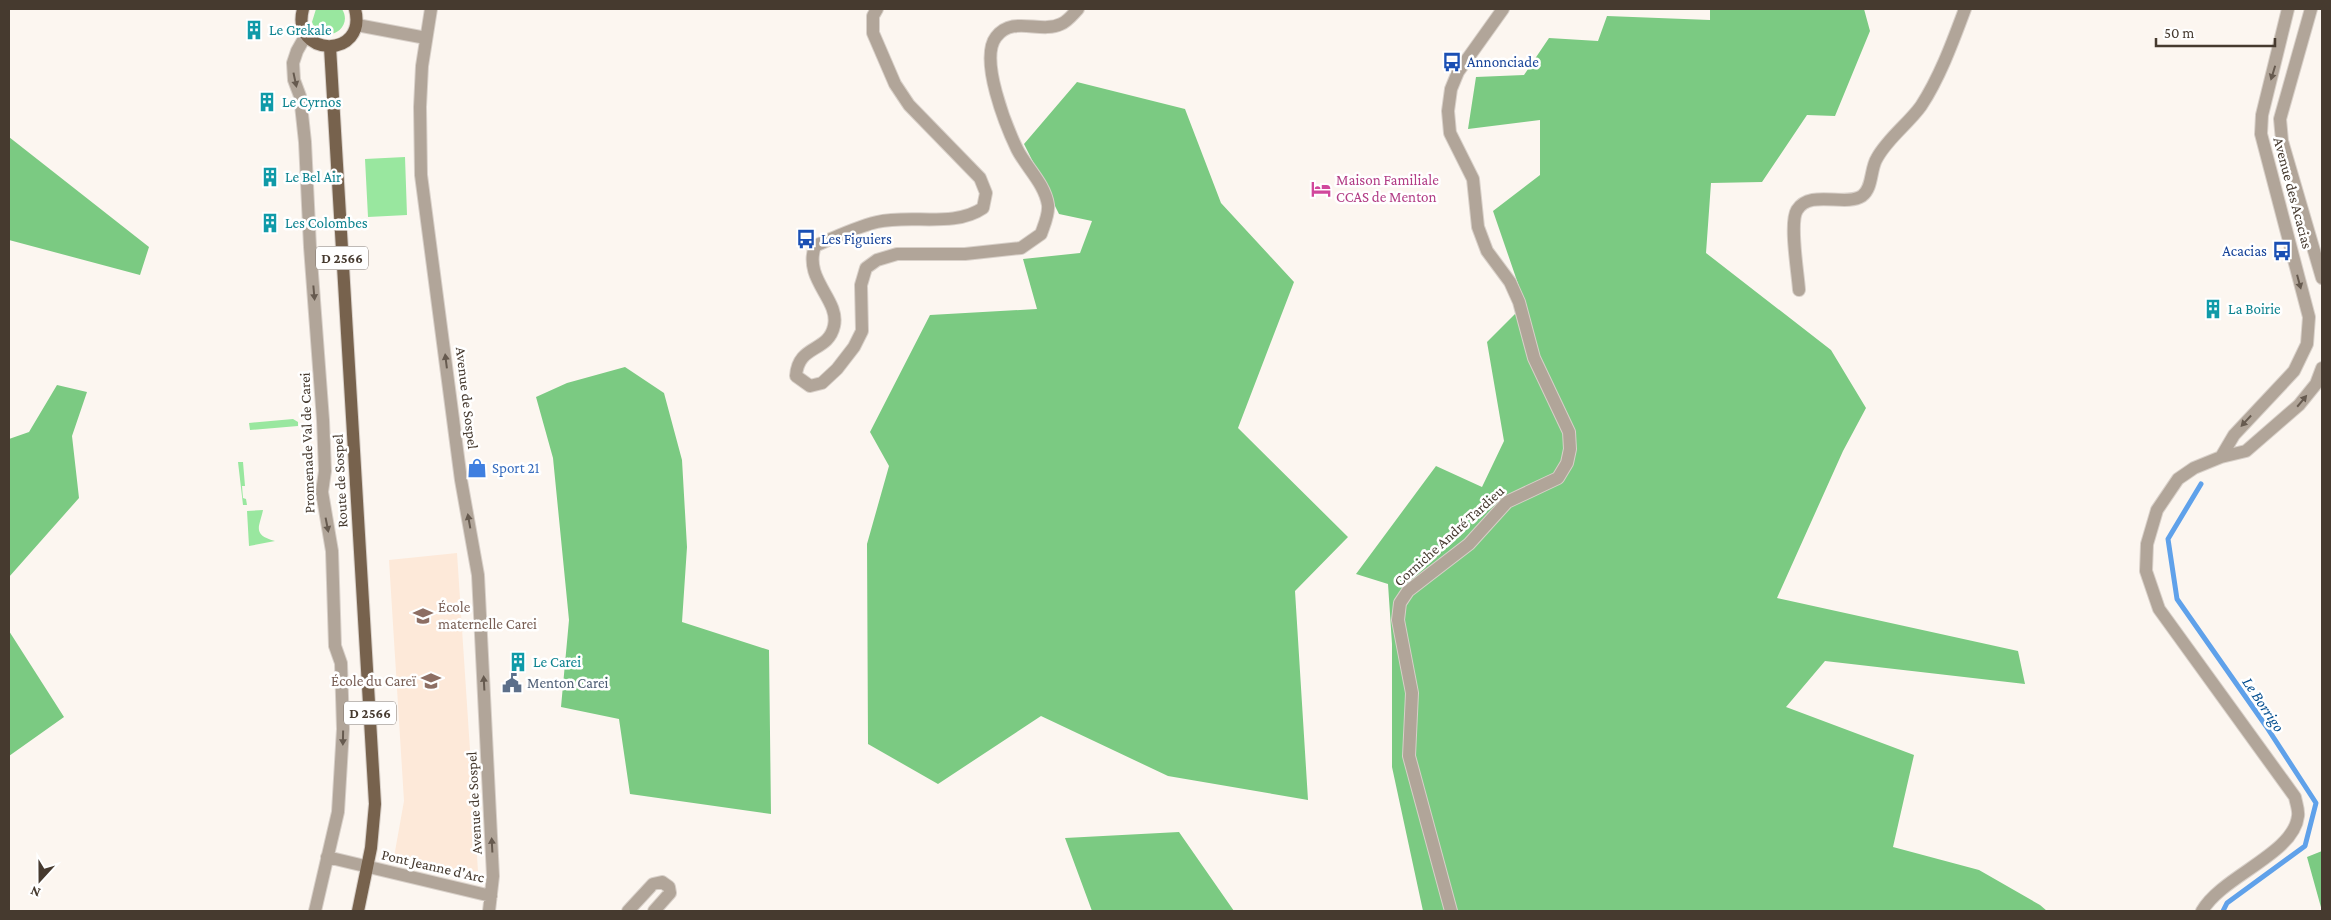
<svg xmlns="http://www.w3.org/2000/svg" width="2331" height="920" font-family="'Crimson Pro',serif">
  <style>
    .education { fill: #fde9d9 }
    .green { fill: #99e79f }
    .forest { fill: #7bca82 }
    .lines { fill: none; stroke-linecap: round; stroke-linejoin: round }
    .stream { stroke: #5fa1ea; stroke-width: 5 }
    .minor-casing { stroke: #d8d0c9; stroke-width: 14 }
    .tertiary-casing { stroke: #d8d0c9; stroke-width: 14 }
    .primary-casing { stroke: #d8d0c9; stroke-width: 14 }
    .minor { stroke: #b1a599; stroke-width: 12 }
    .tertiary { stroke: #b1a599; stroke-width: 12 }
    .primary { stroke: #77624d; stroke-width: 12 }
    .oneway { fill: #665a4f }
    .labels { text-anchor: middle; stroke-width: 5; stroke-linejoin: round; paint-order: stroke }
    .shield { fill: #fff; stroke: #7e756d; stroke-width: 1 }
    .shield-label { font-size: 14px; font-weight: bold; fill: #463a2f }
    .culture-label { font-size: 15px; fill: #0d838f; stroke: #fff; text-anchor: start }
    .transit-label { font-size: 15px; fill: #164399; stroke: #fff; text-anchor: start }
    .hotel-label { font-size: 15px; fill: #b23c85; stroke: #fff; text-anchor: start }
    .street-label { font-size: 15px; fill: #463a2f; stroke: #fff }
    .shop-label { font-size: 15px; fill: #366cbe; stroke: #fff; text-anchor: start }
    .education-label { font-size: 15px; fill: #785e54; stroke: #fff; text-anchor: start }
    .service-label { font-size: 15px; fill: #4e5e75; stroke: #fff; text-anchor: start }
    .water-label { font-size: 16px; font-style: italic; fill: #004c8e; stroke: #fff }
  </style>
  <rect width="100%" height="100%" fill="#fcf6f0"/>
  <!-- education -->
  <path class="education" d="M457,553L478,871L440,872L394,857L404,801L389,560Z"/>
  <!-- green -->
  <path class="green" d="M316,9H342C355,30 321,47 312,22Z
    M405,157L407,215L368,217L365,159Z
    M293,419L298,422V426L250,430L249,423Z
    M238,462H243L245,486H242L243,498L246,499L247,505H243Z
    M263,510C260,526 251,535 275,541L249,546L247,511Z"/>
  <!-- forest -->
  <path class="forest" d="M1710,9H1864L1870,31L1835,116L1807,115L1762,182L1711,183L1706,253L1831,350L1866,408L1843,451L1777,598L2018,651L2025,684L1825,661L1786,707L1914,755L1893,847L1979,870L2040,905L2047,911H1423L1392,767V644L1388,584L1356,574L1436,466L1482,487L1504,441L1487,342L1525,304L1493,211L1540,175V120L1468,129L1476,77L1524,75L1549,38L1598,41L1607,16L1710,20Z
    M1077,82L1185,109L1221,203L1294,282L1238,428L1348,537L1295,591L1308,800L1168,776L1041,716L938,784L868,744L867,544L889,466L870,432L930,315L1037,309L1023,259L1080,253L1092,221L1059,214L1024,144Z
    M9,137L149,247L140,275L9,240Z
    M625,367L664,393L682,460L687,547L682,622L769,650L771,814L630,794L619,719L561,707L569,620L553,458L536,397L567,383Z
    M57,385L87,392L72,436L79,498L9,577V439L29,432Z
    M9,631L64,717L9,756Z
    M1179,832L1234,911H1092L1065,838Z
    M2322,851V911L2307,857Z"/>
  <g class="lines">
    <!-- stream -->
    <path class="stream" d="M2201,484L2168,539L2177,599L2266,726L2316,803L2305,846L2227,903L2223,911"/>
    <defs>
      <path id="minor" d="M431,9L422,66L420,107L421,175L461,480L478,575L493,876L489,911
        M2311,9L2280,119L2282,141L2322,278
        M357,25L426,38
        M306,35L297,51L293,63L294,80L300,96L305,142L310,247L323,420L325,471L322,492L332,551L335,646L341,663L343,729L338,812L315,911
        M1799,290C1798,273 1789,223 1797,210C1810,189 1845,207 1862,196C1873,188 1870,169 1877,158C1888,138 1908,124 1921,106C1940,77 1953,41 1965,9
        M2221,457L2234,435L2294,371L2307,344L2309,317L2261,134L2262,115L2288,9
        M327,857L491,896
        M628,911L653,884L662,882L669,887L670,893L654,911
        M2202,911C2222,876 2294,854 2298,816C2299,810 2296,803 2295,797L2159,609L2146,571L2147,544L2157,510L2178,479L2194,468L2221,457L2246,451L2299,405L2316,384L2322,368"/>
      <path id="tertiary" d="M877,9L873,16V33L895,84L909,105L980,178L986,193L983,208C954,228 911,214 877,222C856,227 835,237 815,246C803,280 840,299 834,326C828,353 798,344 796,376L810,386L822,383L837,369L854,347L862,331L861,285L866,268L877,260L897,254H965L1021,248L1041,234C1044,225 1049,215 1048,205C1045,184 1026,167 1017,149C1006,126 979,59 996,37C1013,15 1040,34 1061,24C1068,21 1073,14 1078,9
        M1451,911L1409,756L1412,693L1398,620L1400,603L1408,591L1469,544L1507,502L1558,478L1567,463L1570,449L1569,432L1534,358L1519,302L1510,282L1487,251L1478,227L1473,179L1450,133L1448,111L1451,89L1458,72L1503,9"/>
      <path id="primary" d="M303,9C290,58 368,59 355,9
        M330,47L375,804L371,848L358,911"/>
    </defs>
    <!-- minor casing -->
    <use href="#minor" class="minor-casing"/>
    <!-- tertiary casing -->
    <use href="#tertiary" class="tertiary-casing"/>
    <!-- primary casing -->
    <use href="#primary" class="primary-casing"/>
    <!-- minor -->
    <use href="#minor" class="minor"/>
    <!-- tertiary -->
    <use href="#tertiary" class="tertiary"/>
    <!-- primary -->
    <use href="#primary" class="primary"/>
  </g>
  <!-- one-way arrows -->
  <defs><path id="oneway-solid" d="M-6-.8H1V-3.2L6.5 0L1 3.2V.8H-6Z" transform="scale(1.25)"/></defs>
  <g class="oneway">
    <use href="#oneway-solid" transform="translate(2273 73) rotate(107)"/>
    <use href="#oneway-solid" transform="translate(295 80) rotate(78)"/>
    <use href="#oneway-solid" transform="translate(2299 282) rotate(75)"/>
    <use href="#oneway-solid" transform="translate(314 293) rotate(85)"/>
    <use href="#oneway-solid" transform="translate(446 361) rotate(-97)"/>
    <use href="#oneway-solid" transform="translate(2302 401) rotate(-50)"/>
    <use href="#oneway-solid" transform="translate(2246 421) rotate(133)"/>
    <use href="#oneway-solid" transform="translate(469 521) rotate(-100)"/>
    <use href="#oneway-solid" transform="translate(327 525) rotate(79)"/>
    <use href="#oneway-solid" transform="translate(484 683) rotate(-93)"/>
    <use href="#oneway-solid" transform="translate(343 738) rotate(91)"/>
    <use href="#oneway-solid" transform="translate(492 845) rotate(-93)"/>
  </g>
  <!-- icons -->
  <defs>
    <symbol id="building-bare" viewBox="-9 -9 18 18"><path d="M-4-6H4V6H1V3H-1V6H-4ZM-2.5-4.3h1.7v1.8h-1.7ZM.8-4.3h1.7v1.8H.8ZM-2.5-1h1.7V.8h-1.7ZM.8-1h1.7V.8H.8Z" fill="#0f9aa8" stroke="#fff" stroke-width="2.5" paint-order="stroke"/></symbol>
    <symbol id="bus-bare" viewBox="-9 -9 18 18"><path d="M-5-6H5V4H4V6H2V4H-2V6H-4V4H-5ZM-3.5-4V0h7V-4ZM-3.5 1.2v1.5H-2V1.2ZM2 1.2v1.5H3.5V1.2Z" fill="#1a4fb4" stroke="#fff" stroke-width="2.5" paint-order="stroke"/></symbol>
    <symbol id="hotel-bare" viewBox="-9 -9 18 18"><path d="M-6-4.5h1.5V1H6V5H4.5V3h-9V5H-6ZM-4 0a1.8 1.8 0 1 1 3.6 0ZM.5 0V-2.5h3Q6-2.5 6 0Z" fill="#d1479c" stroke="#fff" stroke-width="2.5" paint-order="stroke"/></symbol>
    <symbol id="shop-bare" viewBox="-9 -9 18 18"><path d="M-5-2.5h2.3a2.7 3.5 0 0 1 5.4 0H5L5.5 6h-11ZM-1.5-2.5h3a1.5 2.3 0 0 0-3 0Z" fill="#3f7fe0" stroke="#fff" stroke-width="2.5" paint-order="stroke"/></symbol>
    <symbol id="school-bare" viewBox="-9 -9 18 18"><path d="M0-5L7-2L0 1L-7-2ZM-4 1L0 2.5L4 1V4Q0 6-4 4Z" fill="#8d6e63" stroke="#fff" stroke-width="2.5" paint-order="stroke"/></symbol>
    <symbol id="civic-bare" viewBox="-9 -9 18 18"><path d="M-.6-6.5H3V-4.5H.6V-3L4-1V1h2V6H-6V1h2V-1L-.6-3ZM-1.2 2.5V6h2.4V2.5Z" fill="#5c6f8a" stroke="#fff" stroke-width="2.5" paint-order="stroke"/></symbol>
  </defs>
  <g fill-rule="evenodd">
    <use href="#building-bare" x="240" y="16" width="28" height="28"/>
    <use href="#bus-bare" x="1438" y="48" width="28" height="28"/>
    <use href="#building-bare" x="253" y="88" width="28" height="28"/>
    <use href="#building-bare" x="256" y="163" width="28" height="28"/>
    <use href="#hotel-bare" x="1307" y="175" width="28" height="28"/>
    <use href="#building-bare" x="256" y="209" width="28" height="28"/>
    <use href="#bus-bare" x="792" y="225" width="28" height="28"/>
    <use href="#bus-bare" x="2268" y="237" width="28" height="28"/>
    <use href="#building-bare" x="2199" y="295" width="28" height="28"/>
    <use href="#shop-bare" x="463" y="454" width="28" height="28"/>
    <use href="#school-bare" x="409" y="602" width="28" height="28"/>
    <use href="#building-bare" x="504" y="648" width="28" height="28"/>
    <use href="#school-bare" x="417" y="667" width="28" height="28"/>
    <use href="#civic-bare" x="498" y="669" width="28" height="28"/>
  </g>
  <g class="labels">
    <!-- shield labels -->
    <g class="shield">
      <rect x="316" y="246.5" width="52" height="23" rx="4"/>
      <rect x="344" y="701.5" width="52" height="23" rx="4"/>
    </g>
    <g class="shield-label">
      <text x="342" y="263">D 2566</text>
      <text x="370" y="718">D 2566</text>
    </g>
    <!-- culture labels -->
    <g class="culture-label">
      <text x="269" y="35">Le Grekale</text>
      <text x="282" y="107">Le Cyrnos</text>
      <text x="285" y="182">Le Bel Air</text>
      <text x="285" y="228">Les Colombes</text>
      <text x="2228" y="314">La Boirie</text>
      <text x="533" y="667">Le Carei</text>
    </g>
    <!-- transit labels -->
    <g class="transit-label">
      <text x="1467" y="67">Annonciade</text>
      <text x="821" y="244">Les Figuiers</text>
      <text x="2267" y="256" text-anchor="end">Acacias</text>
    </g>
    <!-- hotel labels -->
    <g class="hotel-label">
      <text x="1336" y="185">Maison Familiale<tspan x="1336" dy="17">CCAS de Menton</tspan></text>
    </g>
    <!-- street labels -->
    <g class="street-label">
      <text transform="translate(2293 193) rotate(75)" y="5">Avenue des Acacias</text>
      <text transform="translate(467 398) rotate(83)" y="5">Avenue de Sospel</text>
      <text transform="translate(307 443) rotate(-92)" y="5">Promenade Val de Carei</text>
      <text transform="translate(340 481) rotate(-93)" y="5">Route de Sospel</text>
      <text transform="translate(1449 536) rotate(-42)" y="5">Corniche André Tardieu</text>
      <text transform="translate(474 803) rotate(-93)" y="5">Avenue de Sospel</text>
      <text transform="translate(433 866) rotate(13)" y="5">Pont Jeanne d'Arc</text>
    </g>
    <!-- shop labels -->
    <g class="shop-label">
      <text x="492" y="473">Sport 21</text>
    </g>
    <!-- education labels -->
    <g class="education-label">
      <text x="438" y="612">École<tspan x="438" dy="17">maternelle Carei</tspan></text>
      <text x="416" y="686" text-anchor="end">École du Careï</text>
    </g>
    <!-- service labels -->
    <g class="service-label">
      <text x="527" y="688">Menton Carei</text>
    </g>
    <!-- water labels -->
    <g class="water-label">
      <text transform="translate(2264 704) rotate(56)" y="6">Le Borrigo</text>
    </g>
  </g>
  <!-- border -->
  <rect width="2331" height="920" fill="none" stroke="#463a2f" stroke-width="20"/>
  <!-- north arrow -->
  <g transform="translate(40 880) rotate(201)" stroke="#ffffff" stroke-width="4" paint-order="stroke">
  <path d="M0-4L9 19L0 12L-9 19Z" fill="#463a2f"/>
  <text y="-8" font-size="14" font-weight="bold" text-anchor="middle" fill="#463a2f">N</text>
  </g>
  <!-- scale -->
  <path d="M2156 38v8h119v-8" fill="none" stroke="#463a2f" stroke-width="2.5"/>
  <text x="2164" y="38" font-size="15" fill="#463a2f" stroke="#ffffff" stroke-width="4" paint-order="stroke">50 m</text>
</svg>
